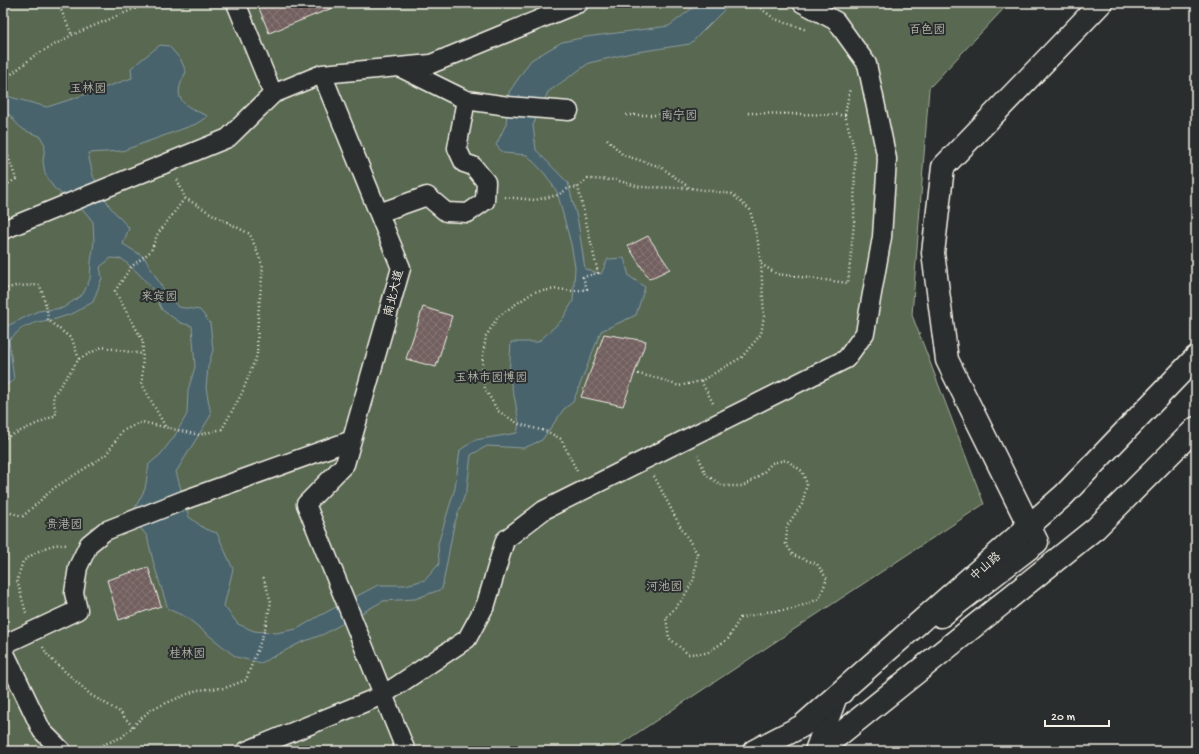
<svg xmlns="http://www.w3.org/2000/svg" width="1199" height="754" font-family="'Gochi Hand','LXGW WenKai TC',sans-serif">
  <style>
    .green { fill: #596851; stroke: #a6ac9c }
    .water { fill: #48646c; stroke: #8d9c9e }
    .building { fill: url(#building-cross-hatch); stroke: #f4f1e8 }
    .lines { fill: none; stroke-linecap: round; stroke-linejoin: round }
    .pedestrian-casing { stroke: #f4f1e8; stroke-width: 21 }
    .tertiary-casing { stroke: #f4f1e8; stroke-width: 25 }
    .secondary-casing { stroke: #f4f1e8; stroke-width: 25 }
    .path { stroke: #f4f1e8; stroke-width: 2.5; stroke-dasharray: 1 3; stroke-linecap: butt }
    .pedestrian { stroke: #2a2d2e; stroke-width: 18 }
    .tertiary { stroke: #2a2d2e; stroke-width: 22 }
    .secondary { stroke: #2a2d2e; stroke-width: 22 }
    .labels { text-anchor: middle; stroke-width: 4; stroke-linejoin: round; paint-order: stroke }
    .park-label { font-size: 12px; fill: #b6baac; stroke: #2a2d2e }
    .street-label { font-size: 12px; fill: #f4f1e8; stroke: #2a2d2e }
  </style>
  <defs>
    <pattern id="building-cross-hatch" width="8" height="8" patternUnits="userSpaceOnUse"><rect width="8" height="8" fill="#725f5e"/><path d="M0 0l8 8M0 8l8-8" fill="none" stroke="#877675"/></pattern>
  </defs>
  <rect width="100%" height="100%" fill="#2a2d2e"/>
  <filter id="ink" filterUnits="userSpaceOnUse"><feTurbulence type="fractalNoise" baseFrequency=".025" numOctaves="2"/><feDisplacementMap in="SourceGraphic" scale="8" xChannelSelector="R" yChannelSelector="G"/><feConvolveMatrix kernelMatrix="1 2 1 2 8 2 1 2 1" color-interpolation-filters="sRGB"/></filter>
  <g filter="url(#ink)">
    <!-- green -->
    <path class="green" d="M3,3H1009L929,88L912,315L984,504L610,751H3Z"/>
    <!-- water -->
    <path class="water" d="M699,3H731L690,44L631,53L589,63L548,92L533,125L536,150L568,183L578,222L585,269L601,274L608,259L624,258L629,276L645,287L636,315L601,331L573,402L564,409L542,440L524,448L487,446L471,455L467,489L454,525L442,589L415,599L383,601L324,634L300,643L261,663L236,657L186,617L168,609L154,565L147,536L138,525L135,508L145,489L149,464L160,455L174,437L187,414L188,390L195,367L192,326L181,323L162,310L151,287L137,272L122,259L111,258L100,267L102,278L93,302L74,313L56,319L37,322L22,328L9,340L14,380L3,387V328L38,311L63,308L83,294L90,279L91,262L94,242L93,222L86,213L54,188L45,174L43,161L45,145L40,136C24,131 20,129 10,115L3,114V95L47,107L72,99L132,78L131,68L160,45L169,46L181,60L186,72C171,100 182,105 208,116L196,124L122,151L88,153L93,176L110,207L129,228L123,244L144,257L162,287L178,307L200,310L210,323L213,350L208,367L206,388L211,415L176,472L189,517L205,529L217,533L233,569L224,606L238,624L254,631L276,633L297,629L319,616L378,585H405L425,580L439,564L438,544L455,488L460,450L475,440L517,433L519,423L515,400L509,376L511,342H538L562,320L573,301L575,267L571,244L557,192L545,174L527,155L503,153L496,145L506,124L509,92L531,60L562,42L586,37L669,26Z"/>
    <!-- building -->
    <path class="building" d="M257,3H339L340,5L269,33Z
      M648,236L670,269L649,279L628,246Z
      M423,307L452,316L436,367L406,359Z
      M604,334L646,341L623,406L581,397Z
      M148,567L161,606L119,620L107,580Z"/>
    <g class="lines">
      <defs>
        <path id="pedestrian" d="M236,3L273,94L322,74L401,268L345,464L306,504L406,751
          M399,67L466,100
          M322,74L431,64L579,3
          M379,213L427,196L446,212L468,213L485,201L486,182L473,166L464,163L457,148L466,100L508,106L569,111
          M3,230L228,138L273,94
          M3,645L78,610L74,593L78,567L89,544L105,531L184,500L352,440
          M3,649L42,731L62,751
          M246,751L383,695L467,639L486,604L505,540L544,510L846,359L865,333L882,237L887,159L867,64L836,21L802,3"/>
        <path id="tertiary" d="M941,616L1037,542L947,360L933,253L943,167L1101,3
          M816,751L836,696L842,692"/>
        <path id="secondary" d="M754,751L802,726L1064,495L1196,357
          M819,751L1096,528L1196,428"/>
      </defs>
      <!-- pedestrian casing -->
      <use href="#pedestrian" class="pedestrian-casing"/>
      <!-- tertiary casing -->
      <use href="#tertiary" class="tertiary-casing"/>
      <!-- secondary casing -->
      <use href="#secondary" class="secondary-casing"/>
      <!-- path -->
      <path class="path" d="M58,3L72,35
        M756,3V5L775,19L807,30
        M3,82L4,80L34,56L72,35L148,3
        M626,115H678
        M845,115L850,88
        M607,139L623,155L661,167L690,188L732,194L750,210L758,242L761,264L777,274L848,283L854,223L855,152L845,115L748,113
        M3,141L16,179L3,187
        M505,197L535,200L558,195L569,188L578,187L588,179L616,180L640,187L689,188
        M3,289L16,286L40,285L47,310L48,320L72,339L79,359L53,396L56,415L3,439
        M79,359L102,347L142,354
        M634,373L660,379L679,386L701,381
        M713,403L701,381L742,357L761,334L764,316L761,264
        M165,426L142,384L143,341L115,291L131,267L151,251L157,235L185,198
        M577,471L561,439L548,432L519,424L498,411L485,389L482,372L483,355L486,336L498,317L510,308L534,292L557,289L574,291L587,289L583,277L598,273L578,187
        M654,476L680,526L697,553L694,579L682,600L666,618L669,638L688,654L707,653L728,639L740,618L766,612L793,609L819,599L827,579L817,564L793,555L786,544L787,526L802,504L807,484L802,471L786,460L772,463L763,473L744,486H723L706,475L698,455
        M3,511L23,516L54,488L106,455L122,431L142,422L199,435L222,429L242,393L257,355L258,316L263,267L250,234L217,217L185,198L177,179
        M26,613L17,580L23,561C37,552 50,542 66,545
        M43,647L48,656L91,695L120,712L133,727
        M88,751L122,737L150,710L197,690L225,688L246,680L264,632L271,602L263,576"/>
      <!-- pedestrian -->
      <use href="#pedestrian" class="pedestrian"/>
      <!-- tertiary -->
      <use href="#tertiary" class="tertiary"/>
      <!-- secondary -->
      <use href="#secondary" class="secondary"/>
    </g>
  </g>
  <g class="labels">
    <!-- park labels -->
    <g class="park-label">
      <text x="927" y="33">百色园</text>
      <text x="88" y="92">玉林园</text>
      <text x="679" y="119">南宁园</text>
      <text x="159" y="300">来宾园</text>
      <text x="491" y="381">玉林市园博园</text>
      <text x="64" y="528">贵港园</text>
      <text x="664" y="590">河池园</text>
      <text x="187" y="657">桂林园</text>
    </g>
    <!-- street labels -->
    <g class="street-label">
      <text transform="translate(393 293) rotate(-76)" y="4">南北大道</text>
      <text transform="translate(985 566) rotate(-41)" y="4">中山路</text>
    </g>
  </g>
  <!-- margin -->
  <rect width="1199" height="754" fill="none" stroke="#2a2d2e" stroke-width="16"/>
  <rect x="8" y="8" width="1183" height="738" fill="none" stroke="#f4f1e8" stroke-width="1.5" filter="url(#ink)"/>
  <!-- scale -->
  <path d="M1045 720v6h64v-6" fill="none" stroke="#f4f1e8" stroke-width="2"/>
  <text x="1051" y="720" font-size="12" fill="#f4f1e8" stroke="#2a2d2e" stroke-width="3" paint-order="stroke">20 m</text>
</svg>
